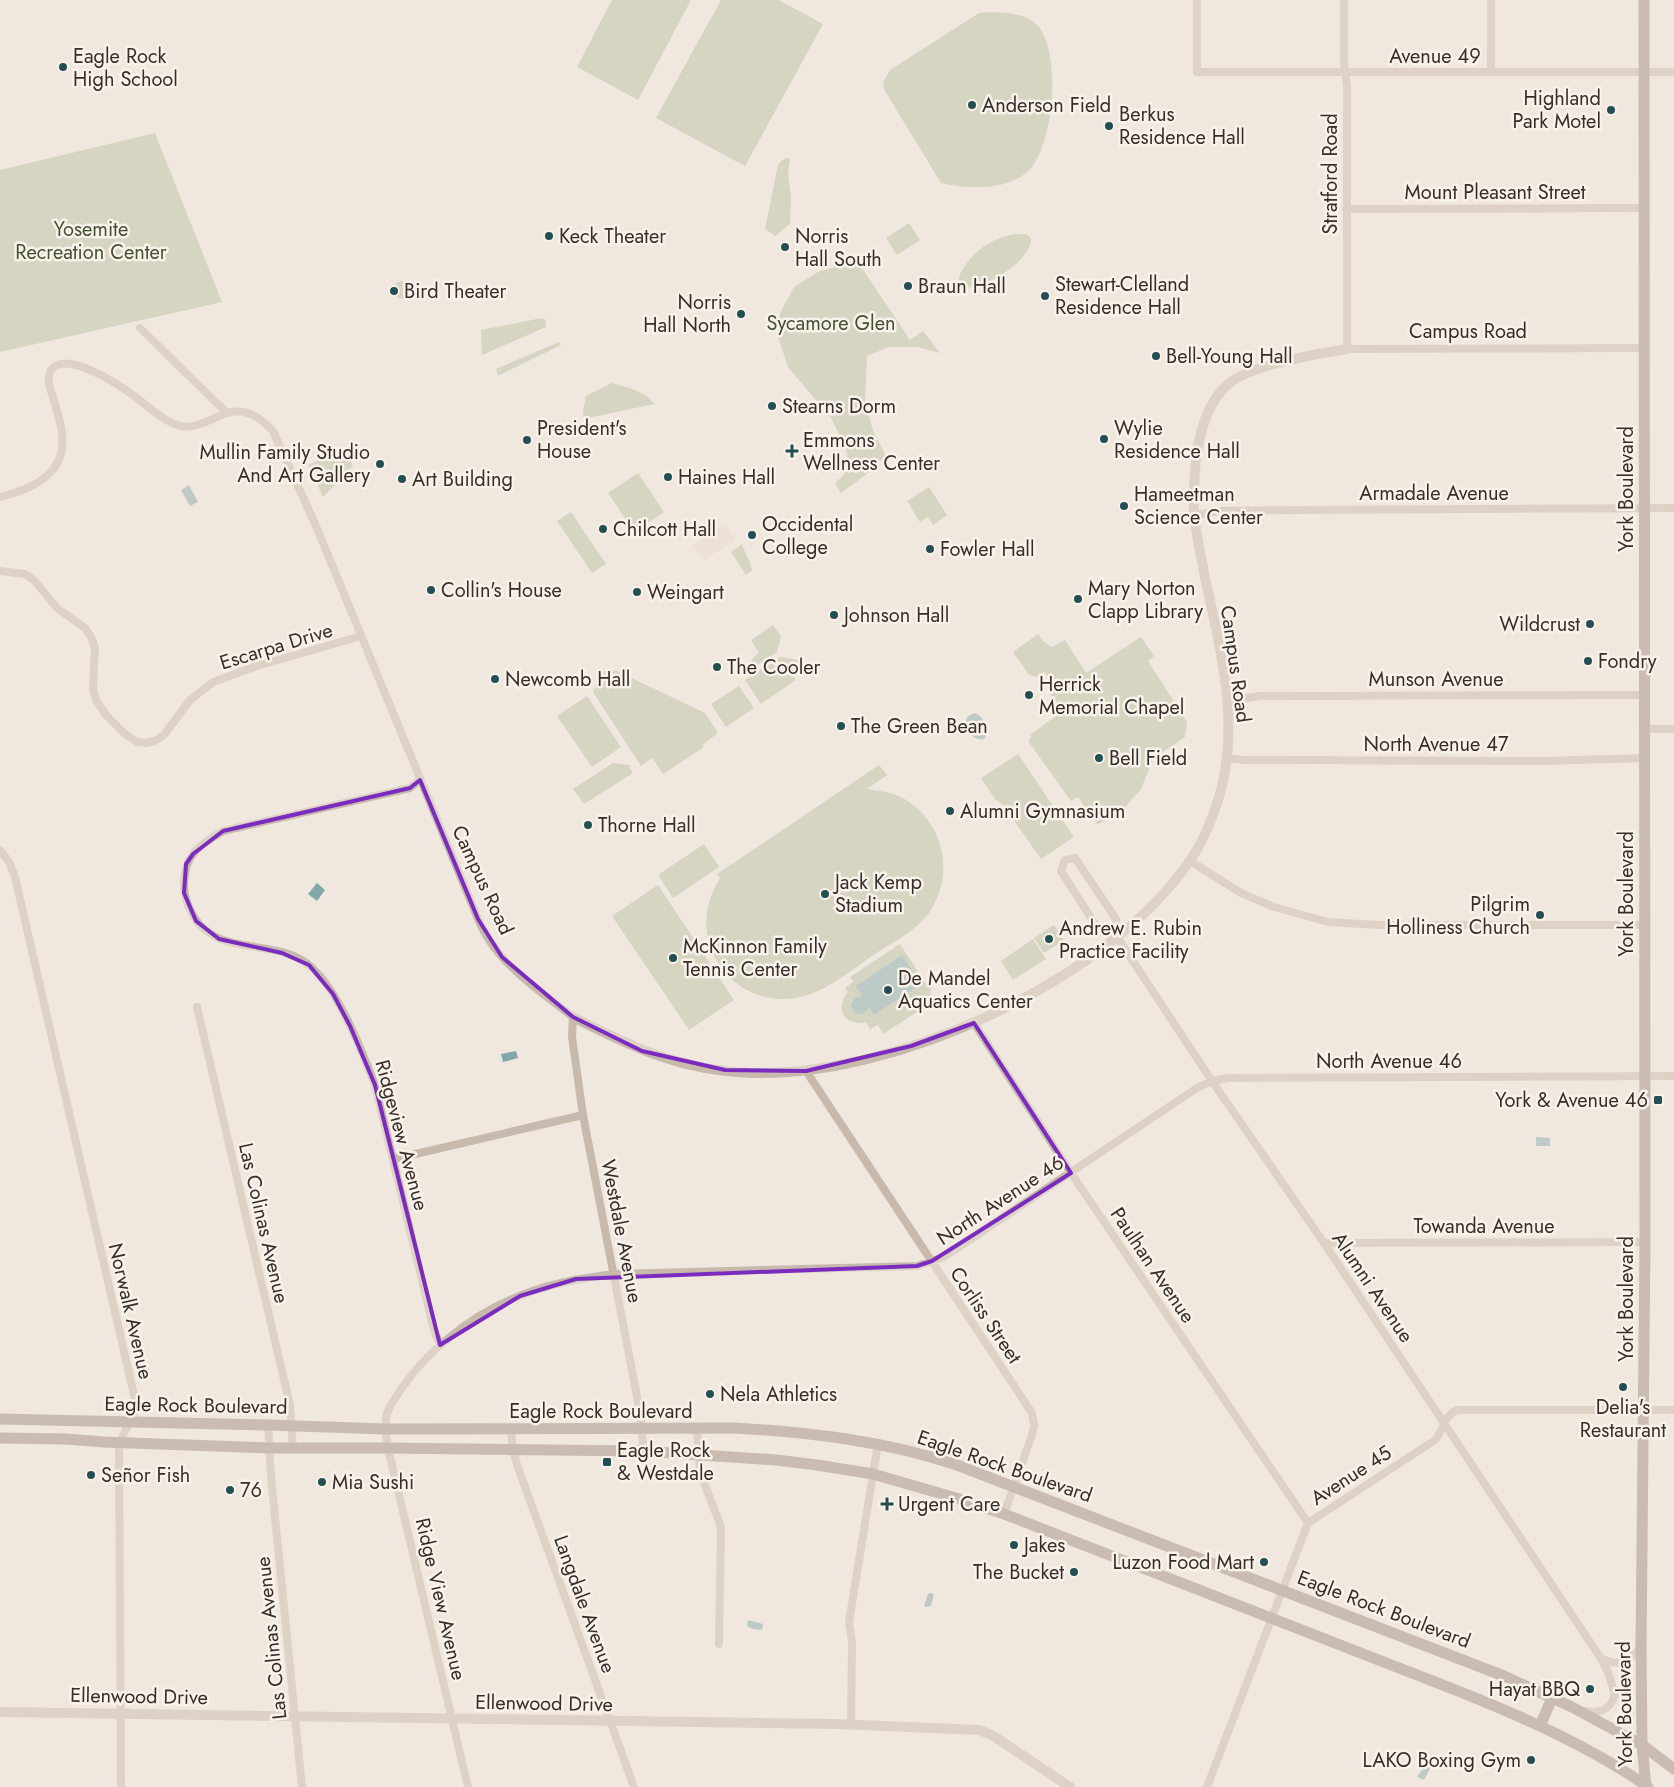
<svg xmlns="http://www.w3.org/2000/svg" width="1674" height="1787" font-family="Jost,sans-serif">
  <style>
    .green { fill: #b3bea0 }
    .plaza { fill: #e6d9c7 }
    .water { fill: #80a7aa }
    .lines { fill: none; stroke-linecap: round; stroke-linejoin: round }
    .minor { stroke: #c7b9ab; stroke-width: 8 }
    .tertiary { stroke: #c7b9ab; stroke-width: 10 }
    .secondary { stroke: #9b887d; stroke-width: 11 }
    .marked { fill: none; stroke: #7b2cbf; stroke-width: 4; stroke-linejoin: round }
    .poi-dot { fill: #234f53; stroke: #f8f2ea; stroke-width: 2 }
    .labels { text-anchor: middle; stroke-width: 5; stroke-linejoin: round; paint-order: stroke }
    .poi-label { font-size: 20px; fill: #362e2a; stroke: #f8f2ea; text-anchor: start }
    .street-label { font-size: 20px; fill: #362e2a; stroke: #f8f2ea }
    .park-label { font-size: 20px; fill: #445130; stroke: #f8f2ea }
  </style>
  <rect width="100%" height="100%" fill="#f0e8de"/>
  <!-- green -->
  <path class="green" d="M612,0H691L638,100L577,67Z
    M721,0H779L823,24L745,166L656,118Z
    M992,12C1008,13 1026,13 1038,26C1062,53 1054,151 1026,173C1004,191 966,189 941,183L885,91L883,82L890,70L979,13Z
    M155,133L222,302L0,352V170Z
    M786,158L790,159L788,172L791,197L790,224L775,236L765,229L778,165L781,161Z
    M909,223L920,240L897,255L886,238Z
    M1014,234H1026L1031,238C1033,260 981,293 961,287C957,280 959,275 963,269C974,250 993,238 1014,234Z
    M854,256L910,340L923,331L940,353L917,347H889L867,356L865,401L873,431L886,456L868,473L841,493L835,483L844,475L848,464L847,451L831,418L788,367L778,337L780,313L794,287L818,272L841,265Z
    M393 290a9 9 0 1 1 18 0a9 9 0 1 1-18 0Z
    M542,318L546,320V327L482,355L481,330Z
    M559,342L561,345L498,376L496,369Z
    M612,383C625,387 647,391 654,404L584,419L583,411L586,396Z
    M344,449L353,466L323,497L308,465Z
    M638,473L664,512L634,532L608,493Z
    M929,487L947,515L933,525L928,517L920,522L907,501Z
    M571,512L606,564L592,573L557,521Z
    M742,544C744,552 752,563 752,571L746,575L731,552Z
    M773,625L781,637L777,652L755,666L751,660L759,653L751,640Z
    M1038,634L1044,642L1052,647L1065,640L1086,673L1141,637L1154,656L1148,661L1187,722L1185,737L1153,759L1141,789L1125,807L1108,820L1097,824L1078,797L1071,801L1028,741L1030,739L1031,734L1056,716C1048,705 1046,698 1057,689L1044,672L1036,677L1029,675L1013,652Z
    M780,657L798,660L801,665L791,672L796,680L761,704L745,680Z
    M611,670L617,671L705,713L718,733L702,745L704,747L663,774L652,758L641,766L593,692L598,683V678L605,671Z
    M739,686L754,708L726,727L711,704Z
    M587,696L621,747L592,767L557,716Z
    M1018,754L1074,837L1041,859L1003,805L995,799L981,778Z
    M613,763L631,765L629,767L633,773L584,804L573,789Z
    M879,765L887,775L867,789C879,791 892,792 903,798C943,821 955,871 931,910C918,930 895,941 875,954C839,979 803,1012 756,994C741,989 728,978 719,964C701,937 703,905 720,878L717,874Z
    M704,844L719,867L673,898L658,875Z
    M658,885L734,1000L689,1030L612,916Z
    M1054,925L1064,940L1044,953L1034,938Z
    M1033,939L1046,959L1013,980L1001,961Z
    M900,944L924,981L931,988L930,998L925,999L926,1006L883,1034L878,1025L870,1029L866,1022C845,1027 834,1009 848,992L845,988L853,982L850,977Z"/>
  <!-- plaza -->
  <path class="plaza" d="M726,524L735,540L704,560L693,544Z"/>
  <!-- water -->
  <path class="water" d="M189,485L198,502L190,506L181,490Z
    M974,713C983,716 987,724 988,733L984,739C971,741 964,728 967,717Z
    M317,883L325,890L317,901L308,894Z
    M902,955L921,984L874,1015L869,1007C864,1018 852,1016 851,1004L855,998L862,996L856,986Z
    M516,1051L518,1058L503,1062L501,1054Z
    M1536,1137L1550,1138V1146H1536Z
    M930,1593L934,1594L931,1606L926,1607L924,1606L928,1594Z
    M748,1620L763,1624L762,1630L752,1629L747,1626Z
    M1426,1764L1431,1767L1424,1780L1417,1777Z"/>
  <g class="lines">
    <!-- minor -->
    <path class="minor" d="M1197,0V72H1674
      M1344,0V61L1347,87V349L1644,348
      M1491,72V0
      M1346,209L1644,208
      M140,328L226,412
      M0,497C37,488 70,471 61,427C59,416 55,405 52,394C49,386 46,376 52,369C67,351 116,383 130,393C144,402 155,415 170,422C208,443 228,382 273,431L316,526L478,919C481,926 485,934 489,940C510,972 544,994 573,1017L572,1037L583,1115L640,1412L642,1428L643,1451
      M1194,515L1222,511L1298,510L1674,508
      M0,571L25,574L34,580L57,608L85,628L91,637L95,647L93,688L96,700L106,715L125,734L137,742L146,743L155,741L164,735L190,700L213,682L254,667L361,636
      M1227,701L1261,696L1645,695
      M1645,729H1674
      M1227,758L1244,760L1544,761L1646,758
      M420,780L410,788L223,831C199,845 184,855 184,885C184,898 188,907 194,917C219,958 277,937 310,966C339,991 361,1049 375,1085L434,1330L440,1345
      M0,850L9,862L15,877L137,1408L119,1443L121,1787
      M1075,858L1116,919L1117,937L1102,931L1095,924L1061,871L1065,860Z
      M1190,861L1241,893L1274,907L1328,922L1377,925H1645
      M1117,937L1212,1081L1324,1243L1600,1657L1608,1672L1615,1695C1610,1710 1600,1714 1584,1711
      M197,1007L290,1405L293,1448
      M974,1023L1071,1173L1308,1523
      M806,1071L1032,1413L1034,1425L1032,1435L1004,1514
      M394,1159L583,1115
      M1324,1243L1645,1242
      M268,1425L271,1477L302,1787
      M697,1428L700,1472L721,1527L719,1644
      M511,1430L513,1450L517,1465L634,1787
      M1601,1658C1619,1668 1626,1661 1641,1649
      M851,1725L852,1643L849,1622L878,1444
      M468,1787L388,1448C387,1438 384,1427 386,1417C387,1411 392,1403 396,1397C424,1352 472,1314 522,1295C552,1283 582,1278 615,1274L917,1266L944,1257L1197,1088L1212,1081L1229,1078L1674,1076
      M1207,1787L1308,1523L1435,1440C1444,1429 1444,1416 1457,1410H1674"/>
    <!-- tertiary -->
    <path class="tertiary" d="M573,1017C634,1048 682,1071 752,1073C896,1077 1106,981 1189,862C1204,841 1214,815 1221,790C1245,698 1205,605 1194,515C1193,473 1195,415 1227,385C1249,365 1317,354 1347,349
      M0,1712L836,1724L979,1730L992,1735L1070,1787"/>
    <!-- secondary -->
    <path class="secondary" d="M1644,0L1645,1242L1641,1649L1642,1745L1646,1786
      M0,1419L268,1425L385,1429L734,1428C809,1432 885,1441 957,1465L1504,1676L1572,1707L1642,1745L1674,1769
      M0,1438L66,1439L104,1442L269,1448H388L643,1451L776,1460L817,1465L873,1474L956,1498L1004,1514L1461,1692C1523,1717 1593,1748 1648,1787
      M1540,1726L1552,1698"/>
  </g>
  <!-- marked area -->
  <path d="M0 0H1674V1787H0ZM420,780L478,919L502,957L573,1017L642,1051L725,1070L806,1071L911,1046L974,1023L1071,1173L932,1261L917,1266L576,1279L520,1296L440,1345L375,1085L350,1026L333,994L309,965L282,953L219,939L196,921L184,893L186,864L193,854L223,831L410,788Z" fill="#f0e8de" fill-opacity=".55" fill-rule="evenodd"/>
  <path class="marked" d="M420,780L478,919L502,957L573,1017L642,1051L725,1070L806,1071L911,1046L974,1023L1071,1173L932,1261L917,1266L576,1279L520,1296L440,1345L375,1085L350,1026L333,994L309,965L282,953L219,939L196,921L184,893L186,864L193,854L223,831L410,788Z"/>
  <!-- markers -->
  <g class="poi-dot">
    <circle cx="63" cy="67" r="5"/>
    <circle cx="972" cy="105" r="5"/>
    <circle cx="1611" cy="110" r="5"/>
    <circle cx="1109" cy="126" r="5"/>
    <circle cx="549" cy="236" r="5"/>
    <circle cx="785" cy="247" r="5"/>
    <circle cx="908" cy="286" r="5"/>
    <circle cx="394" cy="291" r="5"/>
    <circle cx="1045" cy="296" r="5"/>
    <circle cx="741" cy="314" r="5"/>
    <circle cx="1156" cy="356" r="5"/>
    <circle cx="772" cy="406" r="5"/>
    <circle cx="1104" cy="439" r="5"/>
    <circle cx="527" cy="440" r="5"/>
    <path d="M789.5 443.5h5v5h5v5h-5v5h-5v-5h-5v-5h5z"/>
    <circle cx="380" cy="464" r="5"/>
    <circle cx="668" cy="477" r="5"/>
    <circle cx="402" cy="479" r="5"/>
    <circle cx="1124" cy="506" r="5"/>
    <circle cx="603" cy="529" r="5"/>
    <circle cx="752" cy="535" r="5"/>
    <circle cx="930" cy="549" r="5"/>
    <circle cx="431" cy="590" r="5"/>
    <circle cx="637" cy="592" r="5"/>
    <circle cx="1078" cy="599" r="5"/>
    <circle cx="834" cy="615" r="5"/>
    <circle cx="1590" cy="624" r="5"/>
    <circle cx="1588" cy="661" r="5"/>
    <circle cx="717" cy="667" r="5"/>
    <circle cx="495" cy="679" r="5"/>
    <circle cx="1029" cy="695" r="5"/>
    <circle cx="841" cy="726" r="5"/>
    <circle cx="1099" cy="758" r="5"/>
    <circle cx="950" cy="811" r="5"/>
    <circle cx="588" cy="825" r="5"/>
    <circle cx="825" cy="894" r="5"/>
    <circle cx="1540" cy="915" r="5"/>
    <circle cx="1049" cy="939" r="5"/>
    <circle cx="673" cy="958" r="5"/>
    <circle cx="888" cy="990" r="5"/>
    <rect x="1653" y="1095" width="10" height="10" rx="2.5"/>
    <circle cx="1623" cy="1387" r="5"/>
    <circle cx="710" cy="1394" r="5"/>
    <rect x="602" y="1457" width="10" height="10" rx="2.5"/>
    <circle cx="91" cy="1475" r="5"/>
    <circle cx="322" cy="1482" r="5"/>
    <circle cx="230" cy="1490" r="5"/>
    <path d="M884.5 1496.5h5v5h5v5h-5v5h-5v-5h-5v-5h5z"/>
    <circle cx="1014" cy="1545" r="5"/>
    <circle cx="1264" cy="1562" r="5"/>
    <circle cx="1074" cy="1572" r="5"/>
    <circle cx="1590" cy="1689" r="5"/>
    <circle cx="1531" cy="1760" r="5"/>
  </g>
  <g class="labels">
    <!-- poi labels -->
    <g class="poi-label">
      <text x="73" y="63">Eagle Rock<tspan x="73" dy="23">High School</tspan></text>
      <text x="1601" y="105" text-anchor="end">Highland<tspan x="1601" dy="23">Park Motel</tspan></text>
      <text x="982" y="112">Anderson Field</text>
      <text x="1119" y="121">Berkus<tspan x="1119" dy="23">Residence Hall</tspan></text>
      <text x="559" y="243">Keck Theater</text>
      <text x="795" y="243">Norris<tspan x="795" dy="23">Hall South</tspan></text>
      <text x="1055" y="291">Stewart-Clelland<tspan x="1055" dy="23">Residence Hall</tspan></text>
      <text x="918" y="293">Braun Hall</text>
      <text x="404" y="298">Bird Theater</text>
      <text x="731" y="309" text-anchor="end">Norris<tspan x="731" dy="23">Hall North</tspan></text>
      <text x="1166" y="363">Bell-Young Hall</text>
      <text x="782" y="413">Stearns Dorm</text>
      <text x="537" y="435">President's<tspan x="537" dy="23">House</tspan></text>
      <text x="1114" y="435">Wylie<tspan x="1114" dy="23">Residence Hall</tspan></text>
      <text x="803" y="447">Emmons<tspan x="803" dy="23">Wellness Center</tspan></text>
      <text x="370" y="459" text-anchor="end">Mullin Family Studio<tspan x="370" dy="23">And Art Gallery</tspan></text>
      <text x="678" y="484">Haines Hall</text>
      <text x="412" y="486">Art Building</text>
      <text x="1134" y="501">Hameetman<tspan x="1134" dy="23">Science Center</tspan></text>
      <text x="762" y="531">Occidental<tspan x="762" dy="23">College</tspan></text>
      <text x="613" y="536">Chilcott Hall</text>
      <text x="940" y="556">Fowler Hall</text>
      <text x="1088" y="595">Mary Norton<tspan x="1088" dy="23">Clapp Library</tspan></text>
      <text x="441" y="597">Collin's House</text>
      <text x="647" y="599">Weingart</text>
      <text x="844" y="622">Johnson Hall</text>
      <text x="1580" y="631" text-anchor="end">Wildcrust</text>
      <text x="1598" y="668">Fondry</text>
      <text x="727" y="674">The Cooler</text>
      <text x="505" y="686">Newcomb Hall</text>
      <text x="1039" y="691">Herrick<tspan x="1039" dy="23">Memorial Chapel</tspan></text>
      <text x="851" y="733">The Green Bean</text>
      <text x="1109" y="765">Bell Field</text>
      <text x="960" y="818">Alumni Gymnasium</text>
      <text x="598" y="832">Thorne Hall</text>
      <text x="835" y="889">Jack Kemp<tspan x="835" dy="23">Stadium</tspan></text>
      <text x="1530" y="911" text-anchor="end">Pilgrim<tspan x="1530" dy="23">Holliness Church</tspan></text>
      <text x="1059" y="935">Andrew E. Rubin<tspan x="1059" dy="23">Practice Facility</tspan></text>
      <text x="683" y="953">McKinnon Family<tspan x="683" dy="23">Tennis Center</tspan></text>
      <text x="898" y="985">De Mandel<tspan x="898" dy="23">Aquatics Center</tspan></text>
      <text x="1648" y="1107" text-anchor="end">York &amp; Avenue 46</text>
      <text x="720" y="1401">Nela Athletics</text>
      <text x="1623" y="1414" text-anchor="middle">Delia's<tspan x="1623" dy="23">Restaurant</tspan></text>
      <text x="617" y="1457">Eagle Rock<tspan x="617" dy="23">&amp; Westdale</tspan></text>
      <text x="101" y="1482">Señor Fish</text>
      <text x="332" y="1489">Mia Sushi</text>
      <text x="240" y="1497">76</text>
      <text x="898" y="1511">Urgent Care</text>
      <text x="1024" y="1552">Jakes</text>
      <text x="1254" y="1569" text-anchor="end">Luzon Food Mart</text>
      <text x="1064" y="1579" text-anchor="end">The Bucket</text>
      <text x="1580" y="1696" text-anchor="end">Hayat BBQ</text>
      <text x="1521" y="1767" text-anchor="end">LAKO Boxing Gym</text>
    </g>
    <!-- street labels -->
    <g class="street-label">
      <text x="1435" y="63">Avenue 49</text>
      <text transform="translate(1330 174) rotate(-90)" y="7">Stratford Road</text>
      <text x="1495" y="199">Mount Pleasant Street</text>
      <text x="1468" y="338">Campus Road</text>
      <text transform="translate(1626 489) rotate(-90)" y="7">York Boulevard</text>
      <text x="1434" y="500">Armadale Avenue</text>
      <text transform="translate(276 646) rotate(-17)" y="7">Escarpa Drive</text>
      <text transform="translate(1236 664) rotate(82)" y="7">Campus Road</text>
      <text x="1436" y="686">Munson Avenue</text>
      <text x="1436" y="751">North Avenue 47</text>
      <text transform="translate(483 880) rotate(65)" y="7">Campus Road</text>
      <text transform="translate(1626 894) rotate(-90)" y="7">York Boulevard</text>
      <text x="1389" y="1068">North Avenue 46</text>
      <text transform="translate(402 1135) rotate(75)" y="7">Ridgeview Avenue</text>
      <text transform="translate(1000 1200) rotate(-33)" y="7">North Avenue 46</text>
      <text transform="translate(264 1223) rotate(77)" y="7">Las Colinas Avenue</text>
      <text x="1484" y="1233">Towanda Avenue</text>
      <text transform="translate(622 1231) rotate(79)" y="7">Westdale Avenue</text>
      <text transform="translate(1153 1265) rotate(56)" y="7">Paulhan Avenue</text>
      <text transform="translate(1373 1287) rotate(56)" y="7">Alumni Avenue</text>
      <text transform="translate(1626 1299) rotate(-90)" y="7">York Boulevard</text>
      <text transform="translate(131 1311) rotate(77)" y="7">Norwalk Avenue</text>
      <text transform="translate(986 1315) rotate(56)" y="7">Corliss Street</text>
      <text transform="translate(196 1405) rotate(1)" y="7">Eagle Rock Boulevard</text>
      <text x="601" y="1418">Eagle Rock Boulevard</text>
      <text transform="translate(1005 1466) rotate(19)" y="7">Eagle Rock Boulevard</text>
      <text transform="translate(1351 1475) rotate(-33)" y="7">Avenue 45</text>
      <text transform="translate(441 1599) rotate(77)" y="7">Ridge View Avenue</text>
      <text transform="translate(585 1604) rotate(70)" y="7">Langdale Avenue</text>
      <text transform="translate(1384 1609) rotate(21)" y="7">Eagle Rock Boulevard</text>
      <text transform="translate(271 1638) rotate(-96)" y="7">Las Colinas Avenue</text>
      <text transform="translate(139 1696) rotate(1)" y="7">Ellenwood Drive</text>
      <text transform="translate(544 1703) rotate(1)" y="7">Ellenwood Drive</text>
      <text transform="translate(1624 1704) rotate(-91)" y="7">York Boulevard</text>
    </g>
    <!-- park labels -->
    <g class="park-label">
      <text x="91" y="236">Yosemite<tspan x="91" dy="23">Recreation Center</tspan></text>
      <text x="831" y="330">Sycamore Glen</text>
    </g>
  </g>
</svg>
